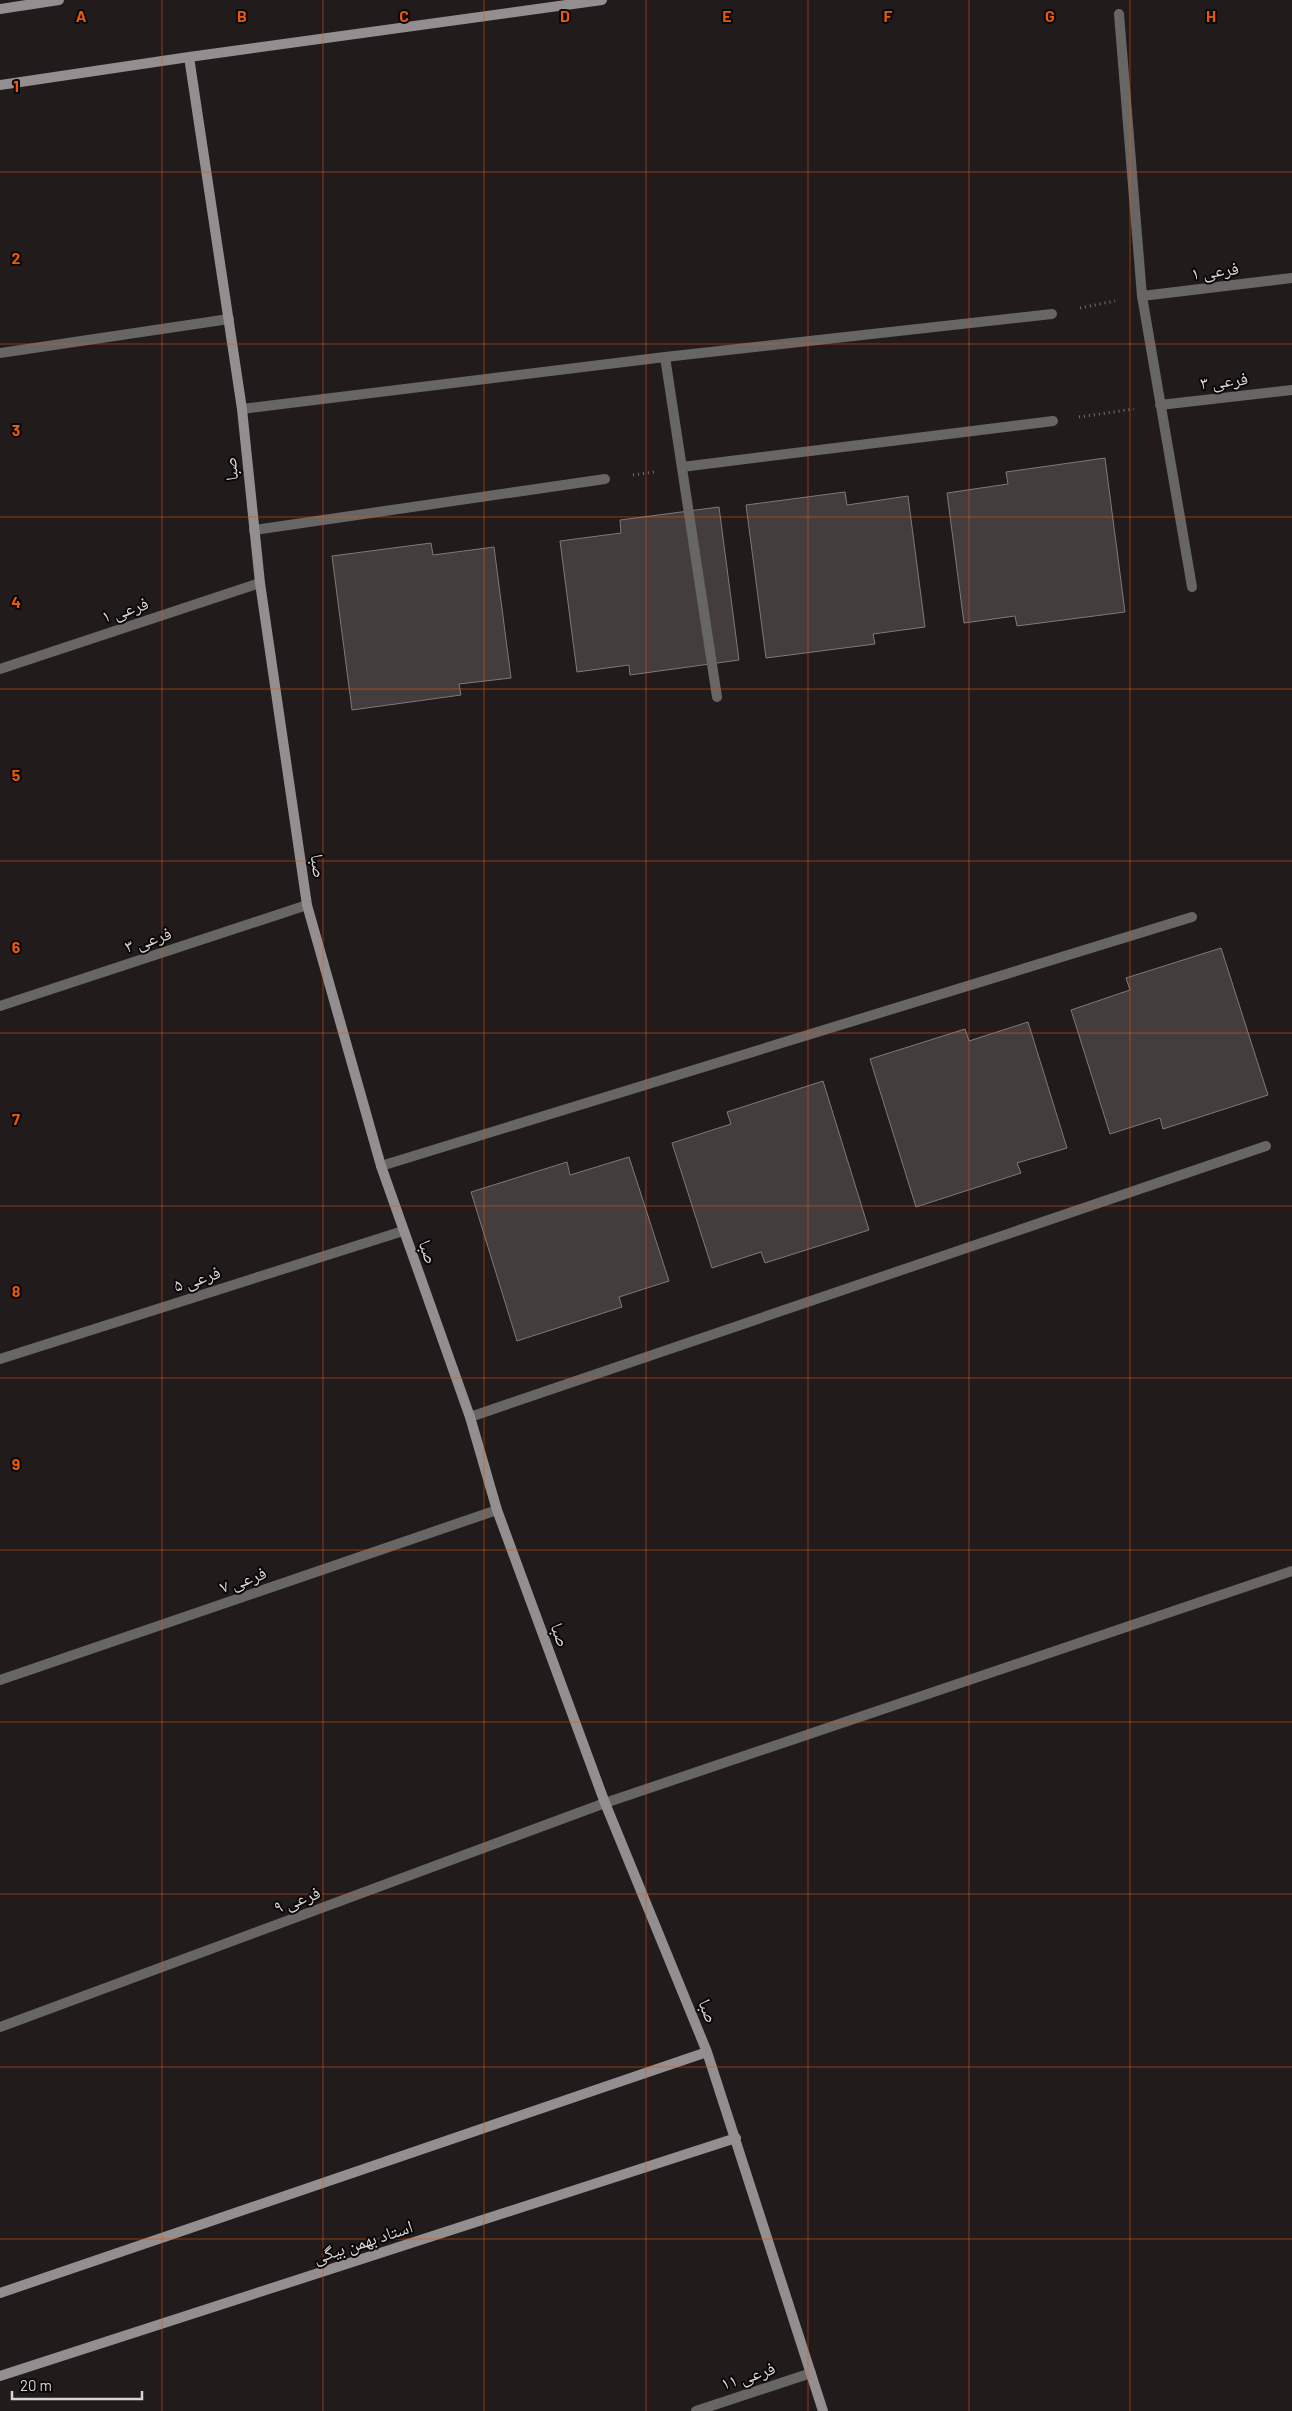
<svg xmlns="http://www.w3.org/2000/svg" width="1292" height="2411" font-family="Barlow,'Noto Naskh Arabic',sans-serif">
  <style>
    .building { fill: #433d3e; stroke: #807879 }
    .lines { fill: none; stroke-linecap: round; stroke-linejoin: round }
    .path { stroke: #757071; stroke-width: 3; stroke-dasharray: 1 4; stroke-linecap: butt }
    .street { stroke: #686565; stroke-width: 10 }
    .secondary { stroke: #938e8f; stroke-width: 10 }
    .grid { fill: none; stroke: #e8590c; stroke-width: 1; stroke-opacity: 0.55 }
    .labels { text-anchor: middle; stroke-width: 4; stroke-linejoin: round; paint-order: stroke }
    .street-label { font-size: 18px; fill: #d9d5d6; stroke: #090707 }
    .grid-label { font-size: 16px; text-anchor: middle; font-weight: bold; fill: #e8590c; stroke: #090707; stroke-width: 4; stroke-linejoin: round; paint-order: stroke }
  </style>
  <rect width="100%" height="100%" fill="#211b1c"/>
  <!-- building -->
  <path class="building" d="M1105,458L1125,612L1017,626L1015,616L964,623L947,493L1008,484L1006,472Z
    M845,492L847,505L908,496L925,627L873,634L875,644L766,658L746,505Z
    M719,507L739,660L630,675L629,665L577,672L560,541L621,533L620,520Z
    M431,543L433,555L494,547L511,678L459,684L461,695L352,710L332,556Z
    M1221,948L1268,1095L1163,1129L1160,1118L1110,1134L1071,1010L1130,990L1126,978Z
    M1028,1022L1067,1148L1017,1163L1021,1173L916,1207L870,1059L965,1029L969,1041Z
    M823,1081L869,1230L765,1263L761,1252L712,1268L672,1143L731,1124L727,1112Z
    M629,1157L669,1281L619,1297L622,1307L517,1341L471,1192L567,1162L570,1175Z"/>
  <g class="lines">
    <!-- path -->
    <path class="path" d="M1080,308L1115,301
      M1079,417L1134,409
      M633,475L654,472"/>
    <!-- street -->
    <path class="street" d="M1119,14L1142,296L1192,587
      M1142,296L1292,278
      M0,353L229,319
      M665,357L717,697
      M1160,405L1292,390
      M242,409L665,357L1052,314
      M682,467L1053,421
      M254,530L605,479
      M0,669L260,583
      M0,1006L307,905
      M381,1166L1192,917
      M0,1359L403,1231
      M470,1417L1266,1146
      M0,1680L497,1510
      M0,2027L605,1803L1292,1571
      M696,2411L811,2373"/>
    <!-- secondary -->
    <path class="secondary" d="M0,9L59,0
      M189,57L242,409L260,583L307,905L381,1166L470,1417L497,1510L605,1803L707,2052L823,2411
      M0,85L189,57L602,0
      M0,2293L707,2052
      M0,2376L736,2138"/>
  </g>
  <!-- grid -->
  <path class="grid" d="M162,0V2411M323,0V2411M484,0V2411M646,0V2411M808,0V2411M969,0V2411M1130,0V2411M0,172H1292M0,344H1292M0,517H1292M0,689H1292M0,861H1292M0,1033H1292M0,1206H1292M0,1378H1292M0,1550H1292M0,1722H1292M0,1894H1292M0,2067H1292M0,2239H1292"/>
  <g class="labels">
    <!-- street labels -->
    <g class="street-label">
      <text transform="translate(1215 271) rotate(-7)" y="6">فرعی ۱</text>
      <text transform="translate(1224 381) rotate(-6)" y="6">فرعی ۳</text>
      <text transform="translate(231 469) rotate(-96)" y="6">صبا</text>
      <text transform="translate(125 610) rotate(-18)" y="6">فرعی ۱</text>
      <text transform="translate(318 866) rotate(82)" y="6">صبا</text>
      <text transform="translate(148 940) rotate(-18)" y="6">فرعی ۳</text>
      <text transform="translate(428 1252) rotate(70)" y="6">صبا</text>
      <text transform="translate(197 1279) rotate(-18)" y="6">فرعی ۵</text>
      <text transform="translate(243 1580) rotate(-19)" y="6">فرعی ۷</text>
      <text transform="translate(560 1635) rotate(70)" y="6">صبا</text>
      <text transform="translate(297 1900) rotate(-20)" y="6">فرعی ۹</text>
      <text transform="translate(708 2011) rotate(68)" y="6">صبا</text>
      <text transform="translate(363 2242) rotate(-18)" y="6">استاد بهمن بیگی</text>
      <text transform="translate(748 2376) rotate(-18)" y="6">فرعی ۱۱</text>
    </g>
  </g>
  <g class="grid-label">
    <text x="81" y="22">A</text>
    <text x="242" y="22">B</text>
    <text x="404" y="22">C</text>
    <text x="565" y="22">D</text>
    <text x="727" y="22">E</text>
    <text x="888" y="22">F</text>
    <text x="1050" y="22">G</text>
    <text x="1211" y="22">H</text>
    <text x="16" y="92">1</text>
    <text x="16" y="264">2</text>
    <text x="16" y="436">3</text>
    <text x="16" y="608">4</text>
    <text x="16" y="781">5</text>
    <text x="16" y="953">6</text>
    <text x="16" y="1125">7</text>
    <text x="16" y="1297">8</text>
    <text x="16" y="1470">9</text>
  </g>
  <!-- scale -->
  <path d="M12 2391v8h130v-8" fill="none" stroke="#d9d5d6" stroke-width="2.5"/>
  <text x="20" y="2391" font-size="15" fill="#d9d5d6" stroke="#090707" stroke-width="4" paint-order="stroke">20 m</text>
</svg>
